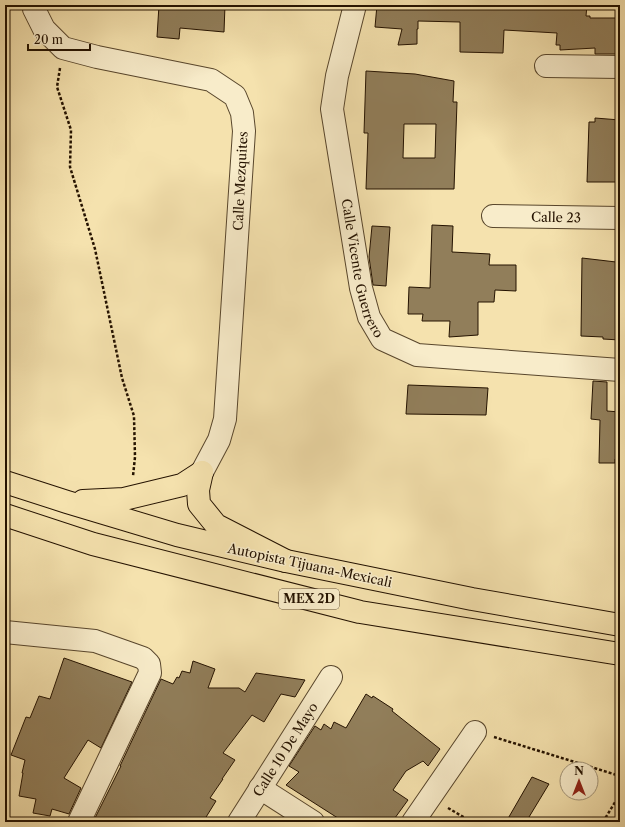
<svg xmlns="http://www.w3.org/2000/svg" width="625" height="827" font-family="'Libre Caslon Text',serif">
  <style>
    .building { fill: #917e5a; stroke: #241200; fill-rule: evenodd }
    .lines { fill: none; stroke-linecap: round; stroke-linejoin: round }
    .minor-casing { stroke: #58462c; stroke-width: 24 }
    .trunk-casing { stroke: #241200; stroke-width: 24 }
    .motorway-casing { stroke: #241200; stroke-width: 24 }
    .path { stroke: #241200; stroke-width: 2.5; stroke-dasharray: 3 2; stroke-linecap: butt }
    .minor { stroke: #f8ecca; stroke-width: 22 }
    .trunk { stroke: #f5e2ae; stroke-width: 22 }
    .motorway { stroke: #f5e2ae; stroke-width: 22 }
    .labels { text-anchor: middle; stroke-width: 3; stroke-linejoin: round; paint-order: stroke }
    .shield { fill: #f8ecca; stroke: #64533d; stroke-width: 1 }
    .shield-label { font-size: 12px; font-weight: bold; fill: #241200 }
    .street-label { font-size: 13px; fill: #241200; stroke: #f8ecca }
  </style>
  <rect width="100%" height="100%" fill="#f5e2ae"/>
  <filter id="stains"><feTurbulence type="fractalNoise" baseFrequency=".005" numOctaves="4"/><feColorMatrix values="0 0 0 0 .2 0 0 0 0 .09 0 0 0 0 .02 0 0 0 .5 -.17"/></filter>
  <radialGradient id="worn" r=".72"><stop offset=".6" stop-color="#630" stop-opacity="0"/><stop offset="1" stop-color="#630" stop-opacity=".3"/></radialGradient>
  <!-- building -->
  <path class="building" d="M159,5H225L224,32L180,28L179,39L157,37Z
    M377,5H587L586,16H590V18H620V54H595V48L560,50V45H556L557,33L504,30L503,53L460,52V22L418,21V29H417V44L398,45L402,29L375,27Z
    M366,71L415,74L454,81L453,102H457L454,189H366L368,133H364ZM404,124H436L435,158H403Z
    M595,118L620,120V182H587L589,122H595Z
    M432,225L453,226L452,252L490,254L489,265H516V291L495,290L494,302H478V335L449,337L450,321H422L423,314H408L409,287L430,288Z
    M372,226L390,227L386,286L373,285L369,257Z
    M582,258L616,262V265H620V340L603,339V337L581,336Z
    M593,381L607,382V411L620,412L618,459H615V463H599L600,420L591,419Z
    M408,385L488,388L486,415L406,414Z
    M64,658L132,682L101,748L88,740L64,778L81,788L69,814L52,809L50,816L33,813L36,799L19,796L23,773H22L25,760L11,755L26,717L30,718L39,696L50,699Z
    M193,661L215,669L208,688H239L245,692L256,673L305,680L295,697L281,694L264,722L252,715L223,753L235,760L222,779H223L210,798L216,801L203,822H93L121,766H120L161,679L173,684L177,677L179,678L182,671L190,673Z
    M366,694L372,698L373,696L393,709L392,711L440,749L428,766L423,761L406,771L393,790L408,800L392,822H344L286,785L299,772L289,766L315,726L321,730L324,724L331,729L334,722L346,728Z
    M532,777L549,784L526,822H506Z"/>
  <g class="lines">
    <defs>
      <g id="minor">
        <path d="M34,5V9L44,29L63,48L97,57L211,80L235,96L242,113L244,131L225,419L219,440L202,472"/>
        <path id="s1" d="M355,5L337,76L332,109L361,288L369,317L382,339L417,355L620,370"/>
        <path d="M546,66L620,67"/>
        <path id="s2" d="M493,216L620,218"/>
        <path d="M5,632L95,641L143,658L149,664L150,673L79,822"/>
        <path d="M260,788L313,822"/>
        <path id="s3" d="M239,822L331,677"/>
        <path d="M413,822L475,732"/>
      </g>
      <path id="trunk" d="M202,472L198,490L199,504L216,525L286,561L472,599L620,625"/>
      <path id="motorway" d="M5,482L67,502L177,535L286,561
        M83,501L124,499L182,485L202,472
        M5,515L93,544L360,612L620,654"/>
    </defs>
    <!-- minor casing -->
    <use href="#minor" class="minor-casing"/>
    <!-- trunk casing -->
    <use href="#trunk" class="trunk-casing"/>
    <!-- motorway casing -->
    <use href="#motorway" class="motorway-casing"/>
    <!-- path -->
    <path class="path" d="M60,68L57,87L71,130L70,167L95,249L122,378L134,416L135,457L133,476
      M494,737L620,776
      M448,808L472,822
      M603,822L620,794"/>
    <!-- minor -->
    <use href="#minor" class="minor"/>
    <!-- trunk -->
    <use href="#trunk" class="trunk"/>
    <!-- motorway -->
    <use href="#motorway" class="motorway"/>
  </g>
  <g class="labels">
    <!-- shield labels -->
    <rect class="shield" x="279" y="589" width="60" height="20" rx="3"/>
    <g class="shield-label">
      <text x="309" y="603">MEX 2D</text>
    </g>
    <!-- street labels -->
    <g class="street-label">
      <text transform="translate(240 181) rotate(-87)" y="5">Calle Mezquites</text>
      <text dy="5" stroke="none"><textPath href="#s2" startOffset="63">Calle 23</textPath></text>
      <text dy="5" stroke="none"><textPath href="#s1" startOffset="269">Calle Vicente Guerrero</textPath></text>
      <text transform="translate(310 565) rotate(12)" y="5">Autopista Tijuana-Mexicali</text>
      <text dy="5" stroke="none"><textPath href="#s3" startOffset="86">Calle 10 De Mayo</textPath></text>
    </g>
  </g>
  <!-- margin -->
  <rect width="625" height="827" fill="none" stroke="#f5e2ae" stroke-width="20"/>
  <rect x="6" y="6" width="613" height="815" fill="none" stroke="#241200" stroke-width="2"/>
  <rect x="10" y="10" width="605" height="807" fill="none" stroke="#241200"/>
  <!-- north arrow -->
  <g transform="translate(579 781)"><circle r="19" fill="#f8ecca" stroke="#a39579"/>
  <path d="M0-3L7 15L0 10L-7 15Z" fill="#8f2418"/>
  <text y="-6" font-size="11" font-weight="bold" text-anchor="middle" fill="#241200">N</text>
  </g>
  <!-- scale -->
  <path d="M28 44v6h62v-6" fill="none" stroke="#241200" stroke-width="2"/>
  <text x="34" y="44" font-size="12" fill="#241200" stroke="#f8ecca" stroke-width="3" paint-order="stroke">20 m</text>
  <rect width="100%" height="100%" filter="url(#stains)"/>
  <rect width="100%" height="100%" fill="url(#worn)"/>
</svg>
